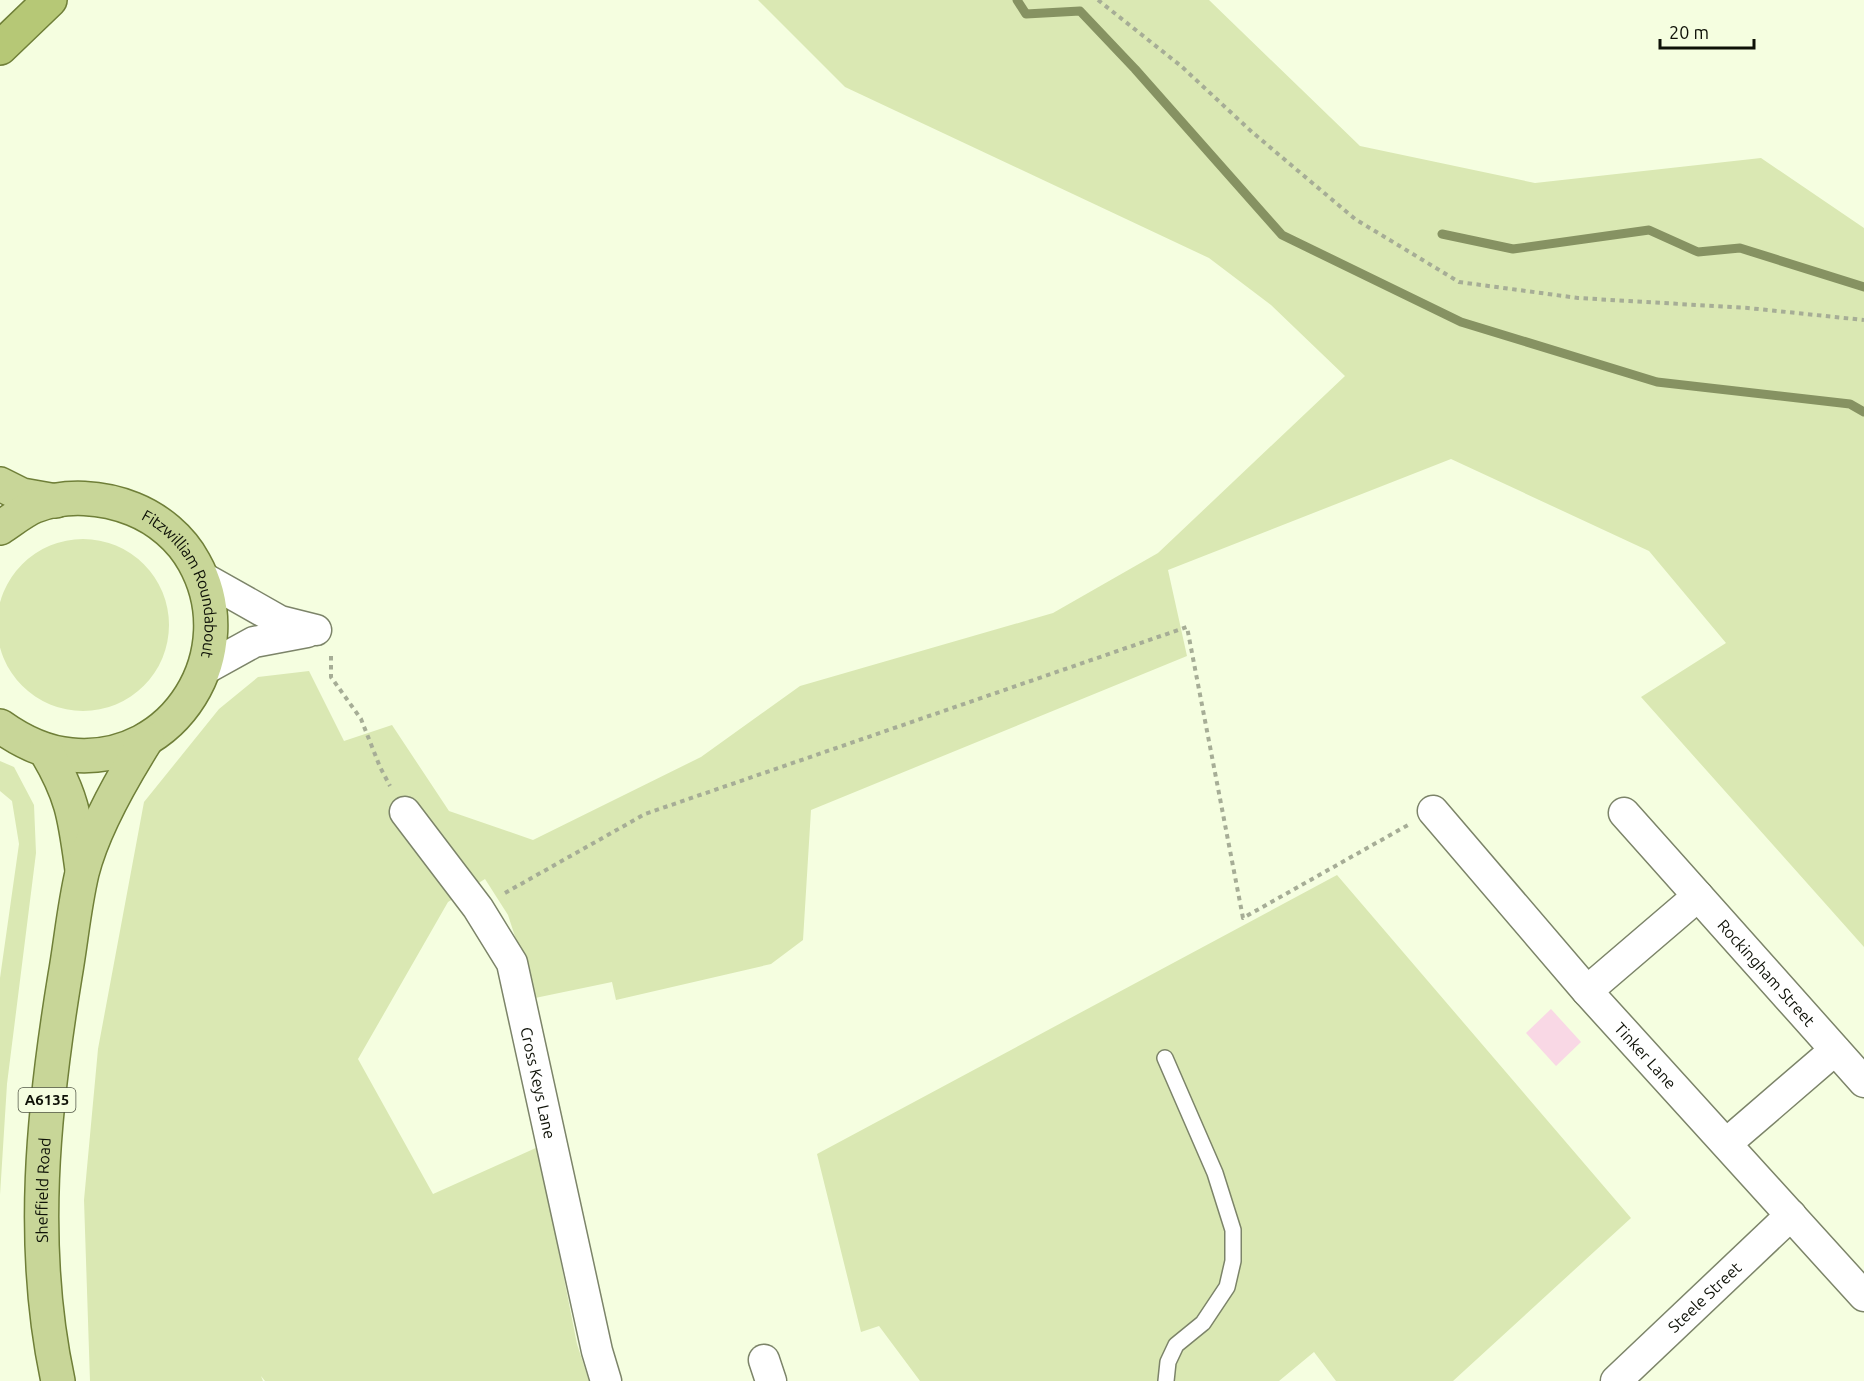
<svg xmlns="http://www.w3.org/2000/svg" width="1864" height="1381" font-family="Ubuntu,sans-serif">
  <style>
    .green { fill: #dae8b3 }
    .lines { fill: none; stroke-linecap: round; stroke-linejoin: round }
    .stream { stroke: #869262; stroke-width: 9 }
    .building { fill: #f9d8e5 }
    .service-casing { stroke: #7c8469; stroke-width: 18 }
    .minor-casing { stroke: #7c8469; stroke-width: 33 }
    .primary-casing { stroke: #6f7f38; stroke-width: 36 }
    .trunk-casing { stroke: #6f7f38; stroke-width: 36 }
    .path { stroke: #a6ad96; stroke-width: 4; stroke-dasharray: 4.5 4.5; stroke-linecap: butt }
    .service { stroke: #fff; stroke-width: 15 }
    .minor { stroke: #fff; stroke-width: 30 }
    .primary { stroke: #c8d698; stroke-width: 33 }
    .trunk { stroke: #b6c876; stroke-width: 33 }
    .labels { text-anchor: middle; stroke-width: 6; stroke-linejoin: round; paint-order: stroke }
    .shield { fill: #f5fee0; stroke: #535848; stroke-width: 1.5 }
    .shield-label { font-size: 15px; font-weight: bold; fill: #0e1107 }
    .street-label { font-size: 16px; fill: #0e1107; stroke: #f5fee0 }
  </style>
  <rect width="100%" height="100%" fill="#f5fee0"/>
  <!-- green -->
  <path class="green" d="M758,0H1209L1360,146L1535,183L1761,158L1864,228V947L1641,697L1726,643L1649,551L1451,459L1168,570L1187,656L811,810L803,940L771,964L616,1000L612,982L535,998L508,915L485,879L448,902L358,1059L433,1194L538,1147L577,1344L589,1381H265L261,1376L263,1381H90L84,1200L98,1049L144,802L219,709L258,677L309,671L344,741L392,725L449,811L533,840L701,757L800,686L1053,613L1158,553L1345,376L1271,305L1209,258L845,87Z
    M-3 625a86 86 0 1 1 172 0a86 86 0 1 1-172 0Z
    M0,761L14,767L34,805L36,853L7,1084L0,1195V978L19,844L12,801L0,791Z
    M1337,875L1631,1218L1453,1381H1336L1314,1352L1279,1381H920L879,1326L861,1332L817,1154Z"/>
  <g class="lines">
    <!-- stream -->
    <path class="stream" d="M1017,0L1026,14L1080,11L1135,69L1282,235L1461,322L1657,382L1850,404L1864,412
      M1442,234L1513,249L1649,230L1698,252L1740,248L1864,287"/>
  </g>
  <!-- building -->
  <path class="building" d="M1551,1009L1581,1042L1556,1066L1526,1033Z"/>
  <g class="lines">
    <defs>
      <path id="service" d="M1165,1058L1215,1173L1233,1230V1261L1227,1287L1203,1323L1176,1345L1168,1362L1166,1381"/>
      <g id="minor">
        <path d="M202,577L280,621L316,630"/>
        <path d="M205,669L254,642L307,632"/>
        <path id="s1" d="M1433,811L1587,991L1864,1296"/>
        <path id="s2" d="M405,812L478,908L512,963L597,1351L606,1381"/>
        <path id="s3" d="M1624,813L1864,1082"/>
        <path d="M1587,991L1698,896"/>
        <path d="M1727,1143L1835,1050"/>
        <path d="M764,1360L771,1381"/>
        <path id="s4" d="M1616,1381L1791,1215"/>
      </g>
      <g id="primary">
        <path d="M0,484L22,495L56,501"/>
        <path id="s5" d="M0,528C11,521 23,511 35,506C66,494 103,497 133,509C158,519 181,538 194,562C244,651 176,765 71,755C45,753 21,741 0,726"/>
        <path d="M45,750C73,796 75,819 82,870"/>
        <path id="s6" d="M58,1381C29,1247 43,1110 65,976C71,942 74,907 82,873C93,829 123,777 147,739"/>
      </g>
      <path id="trunk" d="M0,48L50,0"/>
    </defs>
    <!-- service casing -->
    <use href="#service" class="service-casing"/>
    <!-- minor casing -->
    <use href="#minor" class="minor-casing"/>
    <!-- primary casing -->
    <use href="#primary" class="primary-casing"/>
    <!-- trunk casing -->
    <use href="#trunk" class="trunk-casing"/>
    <!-- path -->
    <path class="path" d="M1098,0L1181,66L1252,132L1355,219L1459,282L1578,298L1748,308L1864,320
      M331,656V677L361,719L380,767L390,786
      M505,893L645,814L1187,627L1243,918L1408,825"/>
    <!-- service -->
    <use href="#service" class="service"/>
    <!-- minor -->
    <use href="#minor" class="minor"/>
    <!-- primary -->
    <use href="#primary" class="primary"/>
    <!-- trunk -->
    <use href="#trunk" class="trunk"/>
  </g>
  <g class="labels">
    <!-- shield labels -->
    <rect class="shield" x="18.5" y="1088" width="57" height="24" rx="4.5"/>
    <g class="shield-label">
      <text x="47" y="1105">A6135</text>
    </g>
    <!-- street labels -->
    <g class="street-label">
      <text dy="6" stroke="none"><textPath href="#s5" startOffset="238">Fitzwilliam Roundabout</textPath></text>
      <text dy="6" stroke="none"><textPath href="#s3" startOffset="214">Rockingham Street</textPath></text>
      <text dy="6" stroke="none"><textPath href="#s1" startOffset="324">Tinker Lane</textPath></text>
      <text dy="6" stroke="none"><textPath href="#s2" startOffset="308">Cross Keys Lane</textPath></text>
      <text dy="6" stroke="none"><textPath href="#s6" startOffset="192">Sheffield Road</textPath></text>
      <text dy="6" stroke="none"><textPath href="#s4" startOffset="122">Steele Street</textPath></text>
    </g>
  </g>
  <!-- scale -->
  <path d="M1660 39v9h94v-9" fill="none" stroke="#0e1107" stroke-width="3"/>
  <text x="1669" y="39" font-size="18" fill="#0e1107" stroke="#f5fee0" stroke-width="4.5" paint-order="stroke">20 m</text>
</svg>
